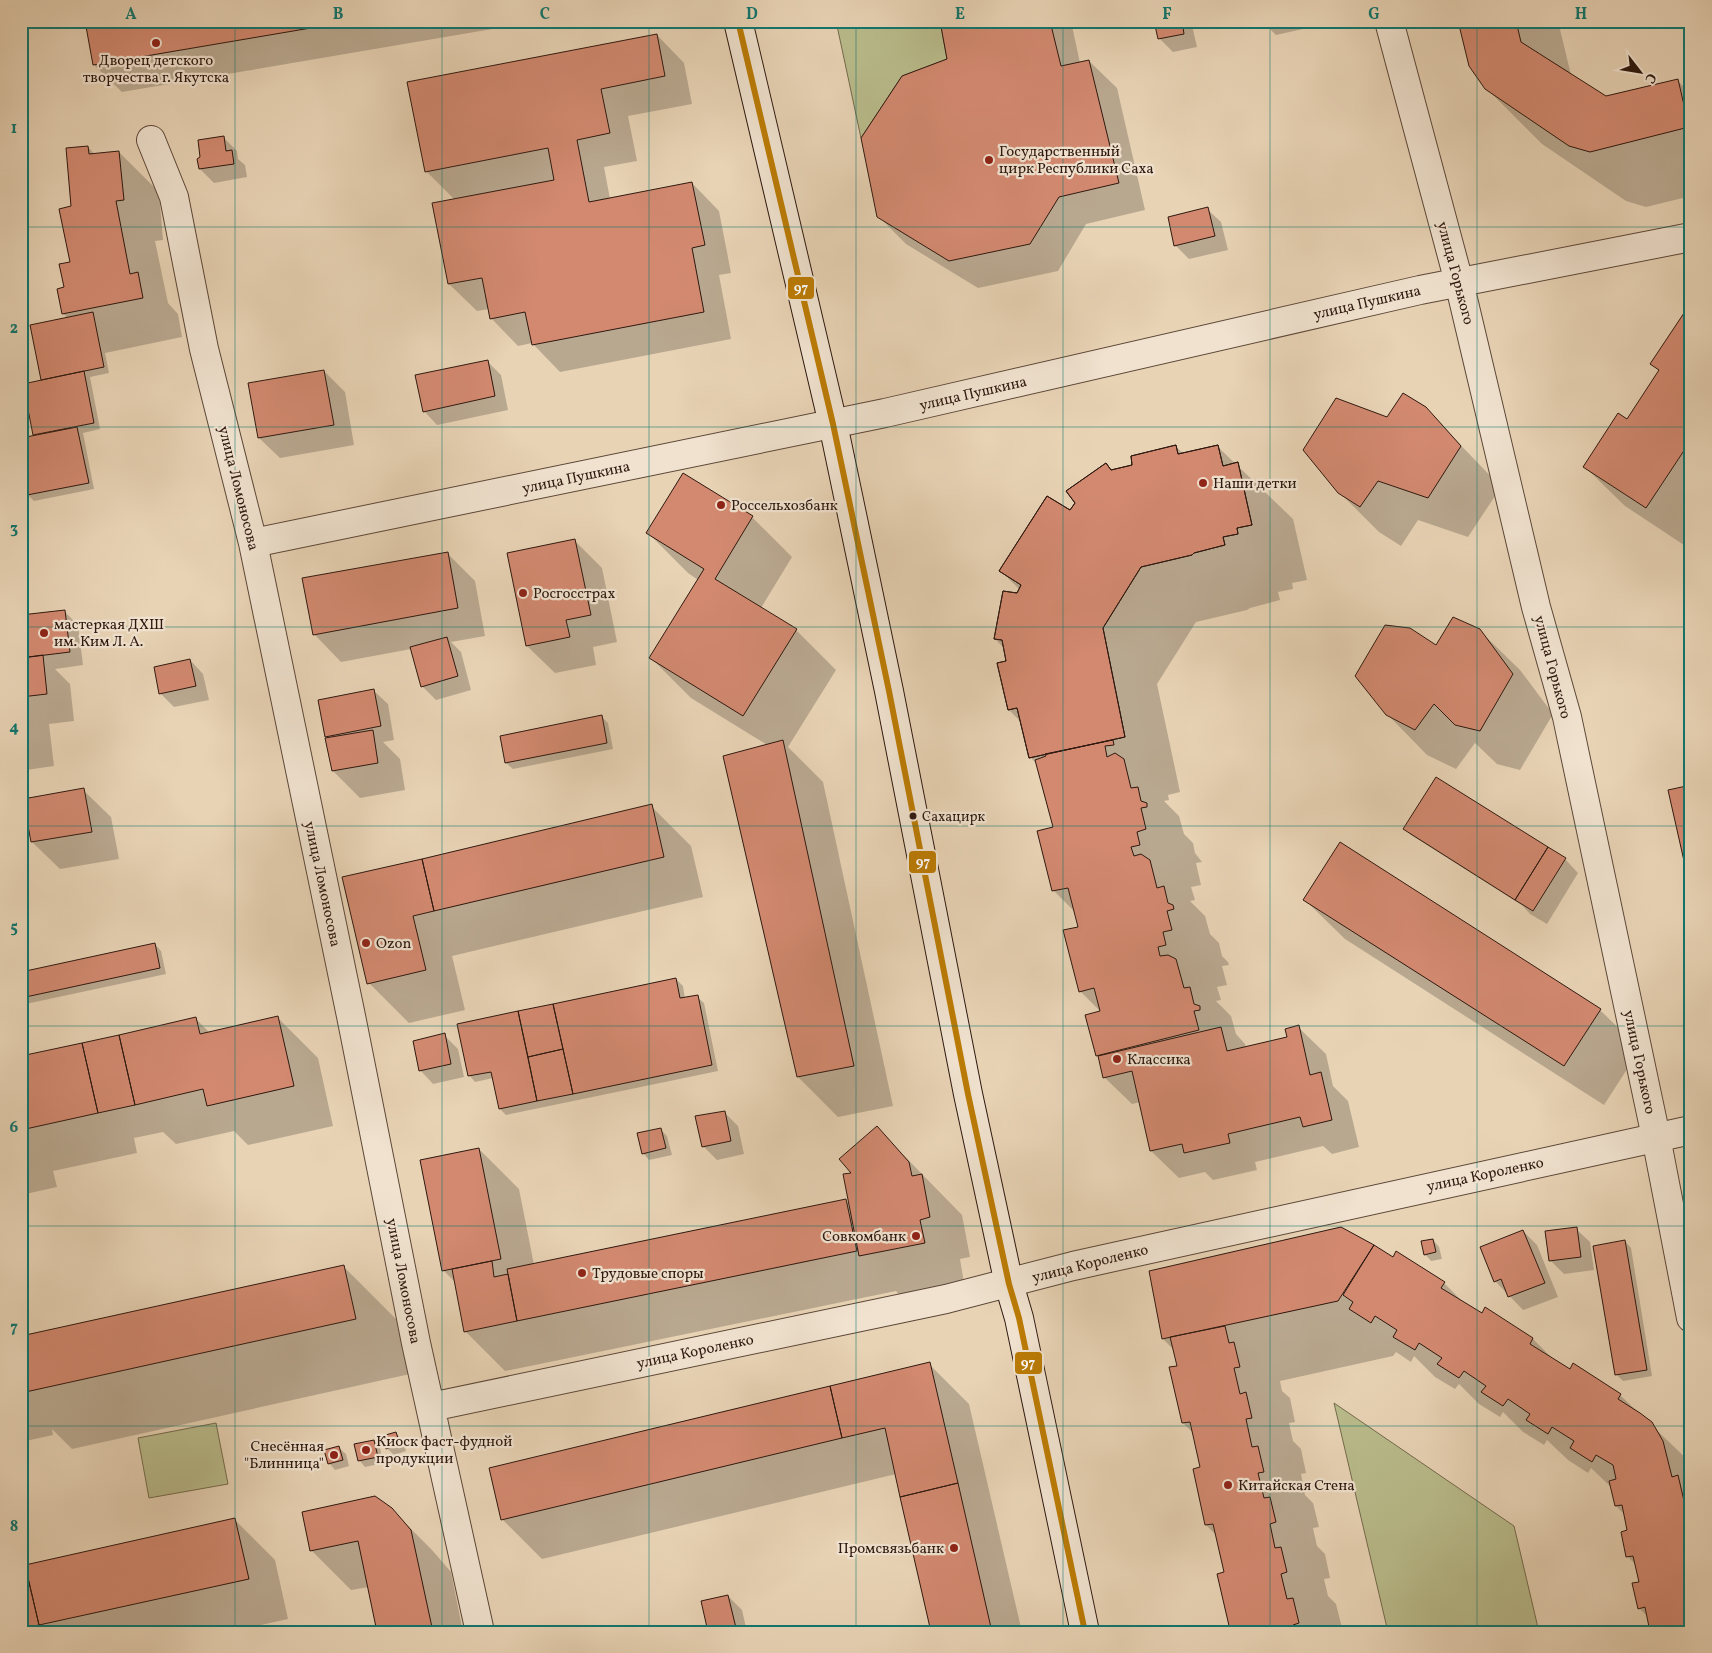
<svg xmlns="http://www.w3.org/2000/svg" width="1712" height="1653" font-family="Vollkorn,serif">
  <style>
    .green { fill: #b9bb8b; stroke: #746a4d }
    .shadow { fill: #0003 }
    .building { fill: #d28970; stroke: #2e180f }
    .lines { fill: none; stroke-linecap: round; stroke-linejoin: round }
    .minor-casing { stroke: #5c4738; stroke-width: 30 }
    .secondary-casing { stroke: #2e180f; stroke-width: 30 }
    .minor { stroke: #f0e2cf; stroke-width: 28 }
    .secondary { stroke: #f0e2cf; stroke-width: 28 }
    .bus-1-casing { stroke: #f0e2cf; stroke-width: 10 }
    .bus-1 { stroke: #bb7b04; stroke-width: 6 }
    .grid { fill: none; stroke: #0f766e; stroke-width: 1; stroke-opacity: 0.55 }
    .poi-dot { fill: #8f2418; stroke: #f0e2cf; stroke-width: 2 }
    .bus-dot { fill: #2e180f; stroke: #f0e2cf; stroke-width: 2 }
    .labels { text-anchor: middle; stroke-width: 4.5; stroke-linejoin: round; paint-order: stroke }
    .bus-label { font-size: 14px; fill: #2e180f; stroke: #f0e2cf; text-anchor: start }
    .poi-label { font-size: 15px; fill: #2e180f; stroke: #f0e2cf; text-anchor: start }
    .street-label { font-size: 15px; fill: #2e180f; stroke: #f0e2cf }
    .line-badge { stroke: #f0e2cf; stroke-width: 2 }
    .badge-label { font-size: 14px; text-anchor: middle; font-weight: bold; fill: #fff }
    .neatline { fill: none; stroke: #0f766e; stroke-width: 2 }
    .grid-label { font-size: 16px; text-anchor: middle; font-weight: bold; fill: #0f766e }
  </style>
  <rect width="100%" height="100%" fill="#e8d3b5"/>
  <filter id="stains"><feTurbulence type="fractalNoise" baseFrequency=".004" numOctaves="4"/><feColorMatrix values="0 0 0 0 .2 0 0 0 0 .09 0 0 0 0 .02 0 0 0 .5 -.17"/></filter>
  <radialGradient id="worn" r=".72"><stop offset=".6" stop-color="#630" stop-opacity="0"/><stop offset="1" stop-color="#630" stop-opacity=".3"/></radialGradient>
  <!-- green -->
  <path class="green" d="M836,21H940L947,59L902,76L861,138Z
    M1334,1403L1514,1526L1539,1632H1388Z
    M216,1423L228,1484L149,1498L138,1438Z"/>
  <!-- shadow -->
  <path class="shadow" d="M86,21H539L122,92L94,65Z
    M941,21H1071L1080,63L1089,61L1117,88L1145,210L1086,224L1058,271L978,288L906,244L878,216L949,59Z
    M1156,21H1191L1197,47L1173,52L1160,39Z
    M1262,21H1330V23L1276,35Z
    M1460,21H1558L1571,75L1605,98L1677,80L1691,94V196L1646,207L1626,201L1542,144L1486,88Z
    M657,35L684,63L692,104L628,116L637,161L604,167L610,199L692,183L719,211L731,273L719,275L731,339L560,372L532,343L518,346L491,318L489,309L477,311L449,284L455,200L426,171Z
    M223,137L237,151L238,159L245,165L247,177L214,183L200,169Z
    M88,147L95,155L119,152L159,192L163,240L155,241L168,303L178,314L182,337L105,353L109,373L90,377L100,429L83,433L94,489L34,501L28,495L34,436L24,384L42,381L31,326L68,319L63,313L65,288L72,263V207Z
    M1207,209L1221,222L1228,250L1189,259L1175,245Z
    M1691,319V541L1687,547L1625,506L1585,467L1628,420L1660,372L1652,364Z
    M487,361L501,375L508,410L437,425L424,411Z
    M324,371L345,392L354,445L280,458L259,438Z
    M1425,408L1501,487L1468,537L1418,520L1401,546L1379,532L1339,492L1388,419Z
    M1176,447L1184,454L1218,447L1293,519L1307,580L1292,583L1293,589L1278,592L1280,600L1250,608L1247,610L1196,622L1157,684L1180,792L1168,795L1169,800L1164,801L1179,816L1184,834L1193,843L1195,853L1202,862L1196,863L1201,885L1191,887L1195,900L1190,901L1205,916L1210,934L1219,943L1222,956L1228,962L1229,965L1222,966L1227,985L1217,987L1221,1000L1216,1001L1231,1016L1236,1034L1245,1044L1246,1048L1289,1038L1298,1027L1326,1054L1333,1086L1348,1101L1359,1147L1332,1154L1323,1146L1255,1162L1257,1170L1213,1180L1205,1172L1179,1178L1151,1151L1140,1102L1132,1104L1104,1077L1100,1058L1097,1055L1101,1012L1080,991V928L1076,913L1054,891L1038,832L1054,828L1038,765L1030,757L1022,723L1009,710L1008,662L1005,649L995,639L1020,590L1001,571L1070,512L1106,465L1112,471L1134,466Z
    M752,517L792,557L761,608L796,630L836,670L788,747L823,782L893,1106L838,1117L798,1077L769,746L691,698L651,658L698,580L688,573L648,533Z
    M575,541L602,568L617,642L593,647L596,665L555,673L527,646Z
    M447,553L475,581L485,636L451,642L461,652L471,690L436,700L422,686L411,649L341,662L314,634Z
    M64,611L78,625L83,665L55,669L70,684L74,721L49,724L54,766L26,770L29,799L83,790L111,817L119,859L60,869L32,842L27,811L21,812V616Z
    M1479,630L1520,670L1553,714L1520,770L1497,764L1475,743L1456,769L1427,755L1387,714L1436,647Z
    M190,660L203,674L209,700L174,707L161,694Z
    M374,691L388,704L394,740L383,742L400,759L405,790L360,798L333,771L328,739L326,736Z
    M602,717L608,723L613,749L513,769L506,763Z
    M651,806L691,846L703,897L452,956L465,1010L409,1023L369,983L344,878Z
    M1405,829L1565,859L1578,873L1547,924L1530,914L1523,906L1411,835Z
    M21,851L28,891L21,892Z
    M1305,900L1600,1010L1640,1049L1604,1105L1345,939Z
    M155,944L161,951L166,974L21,1005V973Z
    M676,979L683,986L685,999L697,997L704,1003L718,1071L506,1115L500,1109L493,1078L475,1082L469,1075L458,1025Z
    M278,1018L318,1058L333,1126L248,1145L234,1131L176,1144L163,1132L134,1138L137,1153L53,1171L57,1187L21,1195V1058L196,1019L210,1033Z
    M21,1031L25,1047L21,1048Z
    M444,1035L458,1049L464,1077L433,1084L420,1070Z
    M724,1112L738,1126L744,1154L717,1160L703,1146Z
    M877,1128L962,1215L970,1257L960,1259L964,1283L900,1296L896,1291L505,1371L465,1331L456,1283L443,1270L479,1149L519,1189L534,1265L846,1200L850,1205L853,1174Z
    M660,1129L667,1136L672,1155L649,1160L643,1153Z
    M1576,1229L1590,1242L1594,1270L1564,1274L1550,1260Z
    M1523,1231L1537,1245L1558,1297L1523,1310L1495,1281Z
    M1433,1240L1439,1247L1442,1259L1431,1261L1425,1254Z
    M1625,1241L1631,1248L1652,1376L1623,1381L1616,1374Z
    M1373,1246L1393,1259L1444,1283L1465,1304L1482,1315L1486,1309L1533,1339L1554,1360L1570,1370L1620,1395L1691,1463V1632L1648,1617L1639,1608L1641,1583L1637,1566L1627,1556L1629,1531L1625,1515L1616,1506L1612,1488L1591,1468L1588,1473L1568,1460L1547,1440L1544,1445L1523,1432L1503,1412L1500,1417L1479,1404L1459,1384L1455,1389L1435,1377L1414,1356L1411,1362L1396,1352L1393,1356L1280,1381L1282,1391L1290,1398L1295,1422L1289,1423L1293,1441L1301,1449L1306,1473L1301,1474L1305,1495L1313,1503L1319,1527L1313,1528L1317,1546L1325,1554L1330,1578L1324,1579L1328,1596L1336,1604L1342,1628L1336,1629V1632H1233L1231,1629L1225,1573L1216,1535L1206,1525L1201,1468L1194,1434L1183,1423L1178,1366L1174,1350L1163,1339Z
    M343,1266L399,1322L410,1374L72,1449L52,1429L53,1435L21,1442V1337Z
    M929,1364L969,1404L1022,1632H932L896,1474L542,1559L502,1519Z
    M396,1433L402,1440L406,1451L394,1455L387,1448Z
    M374,1441L380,1448L383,1463L365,1467L359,1460Z
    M339,1448L346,1454L349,1466L335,1470L329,1463Z
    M391,1509L432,1550L451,1572L463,1632H379L369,1587L351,1590L311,1550Z
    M235,1520L275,1560L288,1619L229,1632H21V1567Z
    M728,1596L742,1610L747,1632H710Z"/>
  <!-- building -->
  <path class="building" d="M85,21H352L93,65Z
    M940,21H1050L1061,66L1089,60L1119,183L1059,197L1030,244L949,261L877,217L861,138L902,76L947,59Z
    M1154,21H1182L1184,34L1158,39Z
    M1458,21H1516L1521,42L1606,96L1678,79L1689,127L1590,152L1569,146L1485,89L1469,66Z
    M657,34L665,76L601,89L610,133L577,140L589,202L692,182L705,245L692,248L704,312L532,345L525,312L490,319L482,278L448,284L432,203L554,180L548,148L425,172L407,82Z
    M224,136L226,151L232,150L234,164L199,169L197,159L200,157L198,140Z
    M88,146L89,154L119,151L124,200L116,201L130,274L138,272L143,298L62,314L57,289L64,287L59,264L70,262L59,209L71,206L66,148Z
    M1208,207L1215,236L1174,246L1168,217Z
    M93,312L104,367L41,380L30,325Z
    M1684,313L1691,317V440L1646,508L1583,467L1618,413L1627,419L1659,370L1650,364Z
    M488,360L495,396L423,412L415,375Z
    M324,370L334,425L258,438L248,383Z
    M84,371L94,423L33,435L23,384Z
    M1403,393L1426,407L1461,446L1428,498L1378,481L1360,507L1338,493L1303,450L1336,398L1387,417Z
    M77,427L89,483L27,495L21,468V438Z
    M1176,445L1178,454L1218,445L1223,466L1238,462L1252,525L1237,528L1238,534L1223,537L1225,545L1194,553L1192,555L1141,567L1103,628L1125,737L1029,758L1017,708L1008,710L997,663L1006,661L1002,640L994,639L1003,591L1017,593L1021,585L999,571L1047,496L1070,510L1075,503L1066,491L1106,463L1111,470L1132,465L1131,456Z
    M1176,445L1178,454L1218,445L1223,466L1238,462L1252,525L1237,528L1238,534L1223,537L1225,545L1194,553L1192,555L1141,567L1103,628L1125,737L1029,758L1017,708L1008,710L997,663L1006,661L1002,640L994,639L1003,591L1017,593L1021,585L999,571L1047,496L1070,510L1075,503L1066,491L1106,463L1111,470L1132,465L1131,456Z
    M683,473L753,516L715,579L797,629L743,716L649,658L704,569L646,533Z
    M575,539L591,615L566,620L570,637L526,646L507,553Z
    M448,552L458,608L313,635L302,578Z
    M65,610L70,652L21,658V615Z
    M1453,617L1480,629L1513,674L1480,731L1455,725L1434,704L1415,730L1386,715L1355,676L1385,625L1410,628L1436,645Z
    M447,637L458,676L421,687L410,647Z
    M43,655L47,694L21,697V658Z
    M190,659L196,686L159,694L154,667Z
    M374,689L381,726L325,737L318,700Z
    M21,697L27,739L21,740Z
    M602,715L607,743L505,763L500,736Z
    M373,730L378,763L332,771L325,738Z
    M783,740L854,1066L797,1077L723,756Z
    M1113,740L1114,745L1105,746L1107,757L1115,753L1124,759L1131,788L1138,787L1141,801L1147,803V807L1141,808L1146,829L1137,832L1140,845L1131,847L1134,856L1141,854L1150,860L1157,888L1164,886L1168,903L1173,905L1174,909L1167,911L1172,930L1163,932L1166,945L1158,947L1160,956L1168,955L1176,959L1184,988L1190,987L1194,1004L1200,1006V1010L1194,1011L1199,1030L1096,1056L1085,1015L1100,1011L1094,988L1079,992L1063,930L1078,927L1068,888L1052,891L1037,831L1053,827L1035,760L1046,756L1045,754Z
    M1436,777L1548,847L1515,900L1403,829Z
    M1691,785V892L1668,790Z
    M84,788L92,832L31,842L23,799Z
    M652,804L664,857L434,911L422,859Z
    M1340,842L1601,1009L1564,1066L1303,900Z
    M1548,847L1566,858L1533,911L1515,900Z
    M422,859L434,911L413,916L426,970L367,984L342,877Z
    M155,943L160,968L21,998V972Z
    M676,978L680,998L698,995L712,1065L573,1094L553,1004Z
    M553,1004L563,1049L528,1057L518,1011Z
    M518,1011L537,1101L499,1109L491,1072L468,1076L457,1024Z
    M278,1016L294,1086L207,1106L203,1089L135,1105L119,1035L196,1017L200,1034Z
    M1299,1025L1310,1075L1321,1072L1332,1120L1303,1127L1300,1117L1228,1134L1230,1143L1184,1153L1182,1144L1150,1151L1132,1071L1103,1078L1098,1056L1221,1027L1227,1051L1287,1037L1285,1029Z
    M445,1033L451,1064L419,1071L413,1041Z
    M119,1035L135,1105L98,1113L82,1043Z
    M82,1043L98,1113L21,1130V1056Z
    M563,1049L573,1094L537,1101L528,1057Z
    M725,1111L731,1141L702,1147L695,1116Z
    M877,1126L909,1162L912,1176L922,1174L930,1217L920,1220L925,1243L859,1256L843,1174L851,1173L839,1159Z
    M661,1128L666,1148L642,1154L637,1133Z
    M479,1148L501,1259L442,1271L420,1160Z
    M846,1199L857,1251L517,1321L507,1269Z
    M1341,1227L1374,1245L1338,1301L1162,1339L1149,1271Z
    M1577,1227L1581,1257L1549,1261L1545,1231Z
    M1523,1230L1545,1283L1508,1297L1501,1279L1494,1282L1480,1247Z
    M1433,1239L1436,1252L1424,1255L1421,1241Z
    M1625,1240L1647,1370L1615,1375L1593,1246Z
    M1374,1245L1393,1257L1396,1251L1445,1282L1441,1288L1482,1313L1485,1307L1533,1338L1530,1344L1570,1369L1573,1363L1621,1394L1618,1399L1640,1413L1652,1422L1663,1441L1672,1477L1678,1475L1691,1531L1684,1532L1691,1560V1632H1650L1645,1607L1638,1609L1632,1583L1639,1582L1633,1556L1626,1557L1621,1532L1627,1530L1622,1505L1615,1506L1609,1481L1616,1479L1613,1465L1596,1455L1592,1462L1570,1448L1574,1441L1552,1427L1548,1434L1526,1420L1530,1414L1508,1399L1503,1406L1481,1392L1486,1386L1464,1371L1459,1378L1437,1364L1442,1358L1419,1343L1415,1350L1393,1337L1397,1330L1375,1316L1371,1323L1349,1309L1353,1302L1343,1295Z
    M492,1261L494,1277L508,1274L517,1321L464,1332L452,1269Z
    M344,1265L356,1319L21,1393V1336Z
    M1225,1326L1229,1343L1234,1342L1240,1367L1234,1368L1240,1394L1246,1392L1252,1418L1246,1419L1252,1447L1258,1446L1264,1472L1258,1473L1264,1498L1270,1497L1276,1522L1270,1524L1275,1548L1281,1547L1287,1572L1281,1574L1287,1599L1293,1598L1299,1623L1293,1625L1294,1632H1237V1628L1230,1630L1217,1574L1224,1572L1213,1524L1205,1525L1193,1469L1200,1467L1190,1422L1182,1423L1169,1367L1177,1366L1170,1337Z
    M930,1362L958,1483L900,1497L885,1428L842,1438L830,1386Z
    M830,1386L842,1438L501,1520L489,1468Z
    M396,1432L400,1444L386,1449L382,1436Z
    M374,1440L378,1457L358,1461L354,1444Z
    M339,1446L343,1460L328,1464L324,1450Z
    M958,1483L992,1632H931L900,1497Z
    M375,1496L392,1508L411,1530L433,1632H377L358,1541L310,1551L302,1512Z
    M235,1518L249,1579L39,1625L25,1565Z
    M25,1565L39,1625L21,1629V1566Z
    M728,1595L737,1632H708L701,1601Z"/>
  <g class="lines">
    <defs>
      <path id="minor" d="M1389,21L1459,282L1536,607L1567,717L1656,1137L1691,1318
        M151,140L174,197L204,349L253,543L351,1016L416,1343L480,1632
        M253,543L885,413L1420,290L1691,237
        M431,1407L946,1299L1073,1266L1691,1130"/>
      <path id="secondary" d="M738,21L833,424L889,691L968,1094L1009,1284L1019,1318L1085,1632"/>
    </defs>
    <!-- minor casing -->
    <use href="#minor" class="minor-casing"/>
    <!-- secondary casing -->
    <use href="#secondary" class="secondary-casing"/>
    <!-- minor -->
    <use href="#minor" class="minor"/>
    <!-- secondary -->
    <use href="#secondary" class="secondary"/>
    <defs>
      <path id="bus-1" d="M738,21L833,424L889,691L968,1094L1009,1284L1019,1318L1085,1632"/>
    </defs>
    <!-- bus-1 casing -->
    <use href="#bus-1" class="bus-1-casing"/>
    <!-- bus-1 -->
    <use href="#bus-1" class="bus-1"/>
  </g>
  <!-- grid -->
  <path class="grid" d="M235,21V1632M442,21V1632M649,21V1632M856,21V1632M1063,21V1632M1270,21V1632M1477,21V1632M21,227H1691M21,427H1691M21,627H1691M21,826H1691M21,1026H1691M21,1226H1691M21,1426H1691"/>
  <!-- markers -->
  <g class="poi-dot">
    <circle cx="156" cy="43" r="5"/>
    <circle cx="989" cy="160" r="5"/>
    <circle cx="1203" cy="483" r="5"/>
    <circle cx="721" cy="505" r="5"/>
    <circle cx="523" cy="593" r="5"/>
    <circle cx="44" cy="633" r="5"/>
    <circle cx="366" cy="943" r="5"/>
    <circle cx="1117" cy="1059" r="5"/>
    <circle cx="916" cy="1236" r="5"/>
    <circle cx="582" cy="1273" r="5"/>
    <circle cx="366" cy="1450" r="5"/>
    <circle cx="334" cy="1455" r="5"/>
    <circle cx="1228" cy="1485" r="5"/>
    <circle cx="954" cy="1548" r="5"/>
  </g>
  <circle class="bus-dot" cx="913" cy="816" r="4.5"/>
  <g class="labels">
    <!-- bus labels -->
    <g class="bus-label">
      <text x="922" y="821">Сахацирк</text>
    </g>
    <!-- poi labels -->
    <g class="poi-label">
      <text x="156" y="65" text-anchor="middle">Дворец детского<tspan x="156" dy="17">творчества г. Якутска</tspan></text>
      <text x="999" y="156">Государственный<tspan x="999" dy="17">цирк Республики Саха</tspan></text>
      <text x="1213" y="488">Наши детки</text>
      <text x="731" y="510">Россельхозбанк</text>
      <text x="533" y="598">Росгосстрах</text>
      <text x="54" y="629">мастеркая ДХШ<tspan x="54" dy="17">им. Ким Л. А.</tspan></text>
      <text x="376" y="948">Ozon</text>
      <text x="1127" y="1064">Классика</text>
      <text x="906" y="1241" text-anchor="end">Совкомбанк</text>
      <text x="592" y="1278">Трудовые споры</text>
      <text x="376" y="1446">Киоск фаст-фудной<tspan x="376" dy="17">продукции</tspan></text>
      <text x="324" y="1451" text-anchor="end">Снесённая<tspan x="324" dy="17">"Блинница"</tspan></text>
      <text x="1238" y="1490">Китайская Стена</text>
      <text x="944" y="1553" text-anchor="end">Промсвязьбанк</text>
    </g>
    <!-- street labels -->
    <g class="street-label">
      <text transform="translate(1456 273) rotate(75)" y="5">улица Горького</text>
      <text transform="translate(1367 302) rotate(-13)" y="5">улица Пушкина</text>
      <text transform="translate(973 393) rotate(-13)" y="5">улица Пушкина</text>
      <text transform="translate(576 477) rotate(-12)" y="5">улица Пушкина</text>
      <text transform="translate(239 488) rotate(76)" y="5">улица Ломоносова</text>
      <text transform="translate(1553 667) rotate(75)" y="5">улица Горького</text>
      <text transform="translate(323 884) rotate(78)" y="5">улица Ломоносова</text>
      <text transform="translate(1640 1062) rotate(78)" y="5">улица Горького</text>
      <text transform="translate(1485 1174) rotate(-12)" y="5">улица Короленко</text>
      <text transform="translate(1090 1263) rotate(-14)" y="5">улица Короленко</text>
      <text transform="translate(404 1281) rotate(79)" y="5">улица Ломоносова</text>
      <text transform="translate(695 1351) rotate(-12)" y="5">улица Короленко</text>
    </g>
  </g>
  <g class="line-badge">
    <rect x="787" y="276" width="28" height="24" rx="5" fill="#bb7b04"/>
    <rect x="908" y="850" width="29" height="24" rx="5" fill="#bb7b04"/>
    <rect x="1014" y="1351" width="29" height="24" rx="5" fill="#bb7b04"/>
  </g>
  <g class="badge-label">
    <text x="801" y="293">97</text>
    <text x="923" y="867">97</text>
    <text x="1028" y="1368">97</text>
  </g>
  <!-- margin -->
  <rect width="1712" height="1653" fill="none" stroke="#e8d3b5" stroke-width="55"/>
  <!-- north arrow -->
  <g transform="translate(1640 72) rotate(121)" stroke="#f0e2cf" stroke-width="4" paint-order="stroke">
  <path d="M0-4L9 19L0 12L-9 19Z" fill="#2e180f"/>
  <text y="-8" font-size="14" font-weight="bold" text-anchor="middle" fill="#2e180f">С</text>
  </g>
  <rect x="28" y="28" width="1656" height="1598" class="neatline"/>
  <g class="grid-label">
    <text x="131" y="19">A</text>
    <text x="338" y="19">B</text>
    <text x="545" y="19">C</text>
    <text x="752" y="19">D</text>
    <text x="960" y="19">E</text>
    <text x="1167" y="19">F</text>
    <text x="1374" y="19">G</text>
    <text x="1581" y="19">H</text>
    <text x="14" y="133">1</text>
    <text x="14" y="333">2</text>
    <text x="14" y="533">3</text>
    <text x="14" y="732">4</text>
    <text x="14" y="932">5</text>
    <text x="14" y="1132">6</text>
    <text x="14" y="1332">7</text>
    <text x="14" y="1531">8</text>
  </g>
  <rect width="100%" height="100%" filter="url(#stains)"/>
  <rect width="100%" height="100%" fill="url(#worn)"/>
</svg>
